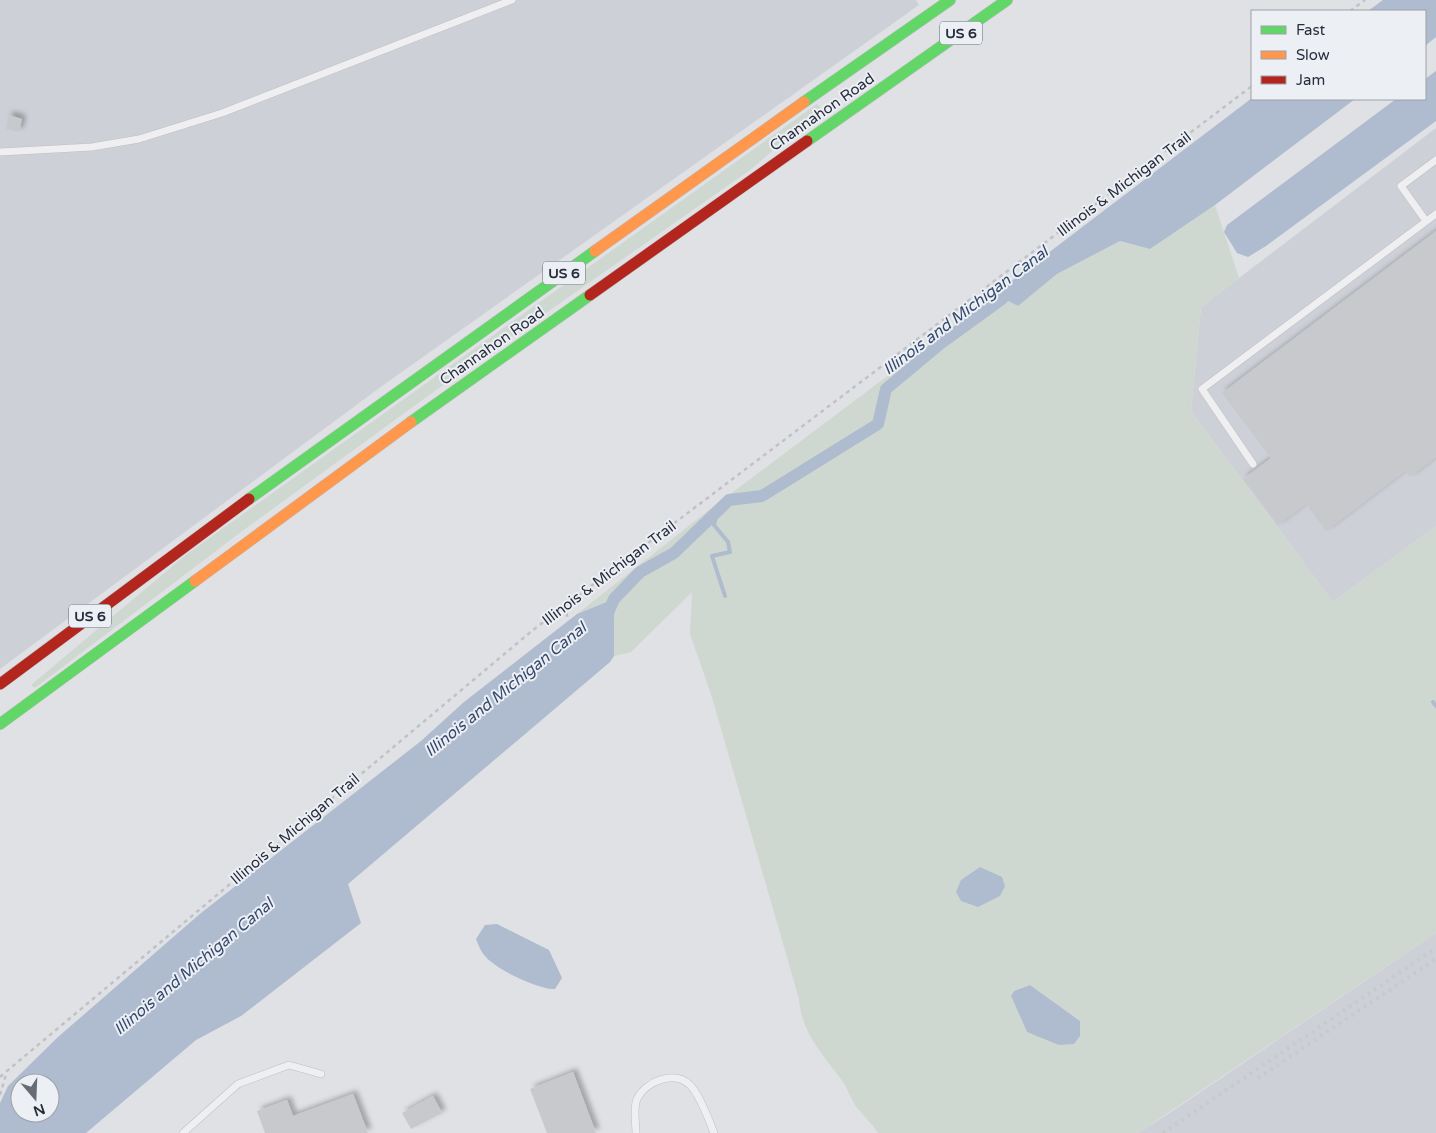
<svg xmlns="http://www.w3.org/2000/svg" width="1436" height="1133" font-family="'Varela Round',sans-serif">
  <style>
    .built { fill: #cdd0d7 }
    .green { fill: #cfd8d0; fill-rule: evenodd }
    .water { fill: #afbbce; fill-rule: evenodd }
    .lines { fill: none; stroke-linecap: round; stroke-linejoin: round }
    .stream { stroke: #afbbce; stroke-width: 4 }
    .canal { stroke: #afbbce; stroke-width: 12 }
    .building { fill: #c8c9cc; filter: url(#shadow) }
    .lane-casing { stroke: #bdbfc2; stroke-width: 8 }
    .fast-casing { stroke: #bcbec1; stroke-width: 12 }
    .slow-casing { stroke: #bcbec1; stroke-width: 12 }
    .jam-casing { stroke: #bcbec1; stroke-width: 12 }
    .path { stroke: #c1c2c7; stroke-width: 2.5; stroke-dasharray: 4 4; stroke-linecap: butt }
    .lane { stroke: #efeff1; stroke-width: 7 }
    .fast { stroke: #63d668; stroke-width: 11 }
    .slow { stroke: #ff974d; stroke-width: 11 }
    .jam { stroke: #b3261e; stroke-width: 11 }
    .rail { stroke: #c8c9cc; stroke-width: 4; stroke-dasharray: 2.5 5; stroke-linecap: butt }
    .labels { text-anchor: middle; stroke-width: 4; stroke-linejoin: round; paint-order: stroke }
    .shield { fill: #eceff4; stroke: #636773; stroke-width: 1 }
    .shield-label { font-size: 14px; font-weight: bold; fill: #282d3c }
    .street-label { font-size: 15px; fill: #282d3c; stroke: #eceff4 }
    .water-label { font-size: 16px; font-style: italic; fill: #34496d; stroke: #eceff4 }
  </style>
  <defs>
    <filter id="shadow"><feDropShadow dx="4" dy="-4" stdDeviation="2.5" flood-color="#0004"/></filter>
  </defs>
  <rect width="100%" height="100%" fill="#dfe1e4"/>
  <!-- built -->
  <path class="built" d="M0,0H916L919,5L382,386L0,669Z
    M1436,128V526L1333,602L1191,411L1201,307Z
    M1436,933V1133H1138L1168,1114Z"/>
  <!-- green -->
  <path class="green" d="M817,104L822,109L750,170L443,385L241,532L35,688L31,685L187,554Z
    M1215,205L1239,278L1201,307L1191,411L1333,602L1436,526V933L1138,1133H878C872,1124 865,1117 858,1109C851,1101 848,1088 841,1079C821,1052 802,1034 799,999L711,694L690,634L692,592L631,652L614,656V599L577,614L709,510L998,293L988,309L1008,301L1018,306L1057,274L1120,241L1150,249ZM1030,985L1080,1021V1036L1074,1044L1027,1032L1011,996L1014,991Z"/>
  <!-- water -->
  <path class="water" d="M1383,0H1436V37L1425,46V11H1368Z
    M1436,71V121L1266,246L1248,257L1237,253L1224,232L1227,225L1396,99H1425V79Z
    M1252,98L1355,99L1215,205L1150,249L1120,241L1057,274L1018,306L1008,301L988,309L998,293L1014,279Z
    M614,599V656L610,662L348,884L361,923L241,1016L196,1040L86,1133H0V1103L8,1086L58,1037L201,913L421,741L464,702L577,614ZM20,1083H50V1113H20Z
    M980,867L1002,877L1005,886L1000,896L978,907L961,901L956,892L961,880Z
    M497,924L549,950L562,978L555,989C540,990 495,969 485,956C481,952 478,944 476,939L485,925Z
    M1030,985L1080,1021V1036L1074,1044L1059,1045L1027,1032L1011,996L1014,991Z"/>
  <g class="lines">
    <!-- stream -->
    <path class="stream" d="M717,511L714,525L728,542L730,552L712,556L725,596
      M1433,702L1436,706"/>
    <!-- canal -->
    <path class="canal" d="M608,613L614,599L640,572L674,553L729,500L762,496L878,424L886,389L940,344L1002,299"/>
  </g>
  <!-- building -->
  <path class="building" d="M9,115L22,119L19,132L6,129Z
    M1436,231V457L1410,477L1405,471L1326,531L1306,504L1278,525L1243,479L1271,458L1222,393Z
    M573,1072L596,1133H547L530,1089Z
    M353,1094L368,1133H265L257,1111L287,1100L293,1116Z
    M433,1096L442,1113L411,1129L402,1113Z"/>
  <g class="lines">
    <defs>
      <path id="lane" d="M0,152L92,147L139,139L222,113L512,0
        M1426,221L1401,186L1436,160
        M1253,464L1202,389L1436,214
        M183,1133L238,1084L289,1065L321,1074
        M636,1133C636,1123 633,1108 637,1099C646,1081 674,1070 690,1085C700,1095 709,1120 714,1133"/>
      <path id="fast" d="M804,102L950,0
        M807,141L1007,0
        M411,422L590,295
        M249,499L595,251
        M0,724L195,581"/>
      <path id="slow" d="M595,251L804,102
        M195,581L411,422"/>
      <path id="jam" d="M590,295L807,141
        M0,684L249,499"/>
    </defs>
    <!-- lane casing -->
    <use href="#lane" class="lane-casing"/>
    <!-- fast casing -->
    <use href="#fast" class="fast-casing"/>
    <!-- slow casing -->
    <use href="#slow" class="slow-casing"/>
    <!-- jam casing -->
    <use href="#jam" class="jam-casing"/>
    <!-- path -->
    <path class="path" d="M1350,11L1365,0
      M993,284L1002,289
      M565,605L568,621
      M0,1077L6,1072
      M0,1095L7,1071L533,630L1252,86"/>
    <!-- lane -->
    <use href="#lane" class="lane"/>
    <!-- fast -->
    <use href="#fast" class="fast"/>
    <!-- slow -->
    <use href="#slow" class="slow"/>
    <!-- jam -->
    <use href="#jam" class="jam"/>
    <!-- rail -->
    <path class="rail" d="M1258,1078L1436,959
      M1163,1133L1436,948"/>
  </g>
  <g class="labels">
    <!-- shield labels -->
    <g class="shield">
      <rect x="940" y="21.5" width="42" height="23" rx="4"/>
      <rect x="543" y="261.5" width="42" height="23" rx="4"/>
      <rect x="69" y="604.5" width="42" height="23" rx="4"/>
    </g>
    <g class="shield-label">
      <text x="961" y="38">US 6</text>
      <text x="564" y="278">US 6</text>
      <text x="90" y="621">US 6</text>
    </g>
    <!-- street labels -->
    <g class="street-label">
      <text transform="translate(822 112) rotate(-35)" y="5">Channahon Road</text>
      <text transform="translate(1124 184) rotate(-37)" y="5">Illinois &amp; Michigan Trail</text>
      <text transform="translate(492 346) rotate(-35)" y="5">Channahon Road</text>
      <text transform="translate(609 573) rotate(-37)" y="5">Illinois &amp; Michigan Trail</text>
      <text transform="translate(295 829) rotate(-40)" y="5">Illinois &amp; Michigan Trail</text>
    </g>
    <!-- water labels -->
    <g class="water-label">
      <text transform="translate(965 310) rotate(-37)" y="6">Illinois and Michigan Canal</text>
      <text transform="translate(505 689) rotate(-39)" y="6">Illinois and Michigan Canal</text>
      <text transform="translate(193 966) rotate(-40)" y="6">Illinois and Michigan Canal</text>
    </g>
  </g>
  <!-- legend -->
  <rect x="1251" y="10" width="175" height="90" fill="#eceff4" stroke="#9ea1aa"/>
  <rect x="1261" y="26" width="25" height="8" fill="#63d668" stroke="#9ea1aa"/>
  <text x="1296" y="35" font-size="15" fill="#282d3c">Fast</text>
  <rect x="1261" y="51" width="25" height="8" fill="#ff974d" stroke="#9ea1aa"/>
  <text x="1296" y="60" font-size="15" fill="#282d3c">Slow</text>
  <rect x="1261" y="76" width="25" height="8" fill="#b3261e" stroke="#9ea1aa"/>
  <text x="1296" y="85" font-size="15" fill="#282d3c">Jam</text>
  <!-- north arrow -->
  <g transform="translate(35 1098) rotate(161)"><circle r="24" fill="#eceff4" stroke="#9ea1aa"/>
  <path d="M0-4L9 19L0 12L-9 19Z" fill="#686c77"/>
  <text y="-8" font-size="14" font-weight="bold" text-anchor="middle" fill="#282d3c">N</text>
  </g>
</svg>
